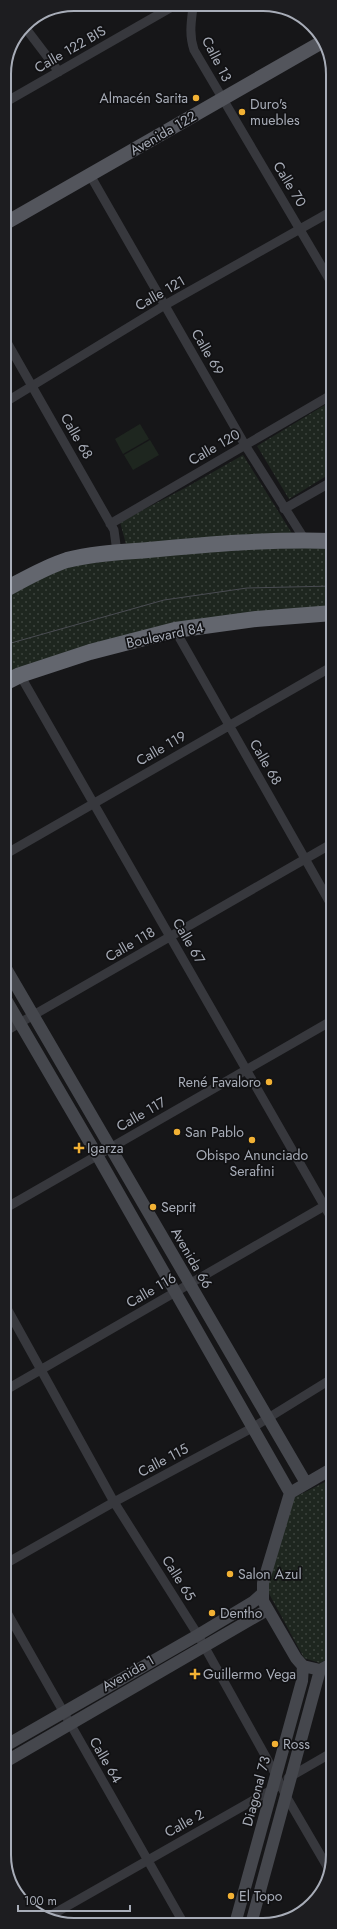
<svg xmlns="http://www.w3.org/2000/svg" width="337" height="1929" font-family="Jost,sans-serif">
  <style>
    .grass { fill: url(#grass-dots) }
    .pitch { fill: #1e261f }
    .lines { fill: none; stroke-linecap: round; stroke-linejoin: round }
    .street { stroke: #37383d; stroke-width: 9 }
    .secondary { stroke: #45474d; stroke-width: 12 }
    .primary { stroke: #53555c; stroke-width: 14 }
    .highway { stroke: #63666e; stroke-width: 16 }
    .tram { stroke: #4a4c52; stroke-width: 1 }
    .poi-dot { fill: #f2b134; stroke: #111113; stroke-width: 1.5 }
    .labels { text-anchor: middle; stroke-width: 3.5; stroke-linejoin: round; paint-order: stroke }
    .street-label { font-size: 14px; fill: #a8adb8; stroke: #111113 }
    .poi-label { font-size: 14px; fill: #a8adb8; stroke: #111113; text-anchor: start }
    .rim { fill: none; stroke: #a8adb8; stroke-width: 2 }
  </style>
  <defs>
    <pattern id="grass-dots" width="8" height="8" patternUnits="userSpaceOnUse"><rect width="8" height="8" fill="#1e261f"/><path d="M2 2h.1M6 6h.1" fill="none" stroke="#3c433d" stroke-width="1.8" stroke-linecap="round"/></pattern>
  </defs>
  <rect width="100%" height="100%" fill="#161618"/>
  <!-- grass -->
  <path class="grass" d="M333,400V472L289,499L257,446Z
    M243,455L293,535L127,548L120,522L185,488Z
    M318,547L333,548V609L300,610L4,676V597L34,581L71,566L130,558L216,550Z
    M333,1478V1656L320,1663L304,1658L266,1588L293,1498Z"/>
  <!-- pitch -->
  <path class="pitch" d="M140,424L149,439L123,454L115,439Z
    M150,440L159,455L133,470L124,455Z"/>
  <g class="lines">
    <!-- street -->
    <path class="street" d="M193,7C191,23 189,35 194,50L332,284
      M24,26L59,72
      M4,103L170,8
      M90,175L245,445L305,540
      M4,337L114,530L117,552
      M4,403L165,305L332,211
      M284,509L333,481
      M110,524L333,394
      M175,630L333,908
      M20,675L333,1221
      M4,855L333,666
      M4,1032L333,843
      M4,1209L333,1020
      M4,1303L114,1502L198,1635L276,1775L286,1796L328,1868
      M4,1391L333,1201
      M5,1564L114,1502L252,1428L333,1378
      M5,1609L184,1924
      M288,1778L333,1752
      M48,1917L275,1788"/>
    <!-- secondary -->
    <path class="secondary" d="M4,965L306,1483
      M4,996L97,1155L290,1493
      M333,1468L290,1493L263,1583V1601L296,1658L303,1666L320,1670L333,1663
      M5,1746L198,1635L253,1602L262,1594
      M5,1762L267,1610
      M235,1924L302,1681L303,1666
      M251,1924L320,1670"/>
    <!-- primary -->
    <path class="primary" d="M4,224L322,42"/>
    <!-- highway -->
    <path class="highway" d="M4,590C25,579 45,567 67,560C93,553 122,552 148,550C210,544 271,539 333,541
      M4,683L20,675L90,652L175,630L256,619L333,613"/>
    <!-- tram -->
    <path class="tram" d="M4,645L164,600L247,588L333,586"/>
  </g>
  <!-- markers -->
  <g class="poi-dot">
    <circle cx="196" cy="98" r="4"/>
    <circle cx="242" cy="112" r="4"/>
    <circle cx="269" cy="1082" r="4"/>
    <circle cx="177" cy="1132" r="4"/>
    <circle cx="252" cy="1140" r="4"/>
    <path d="M77 1142h4v4h4v4h-4v4h-4v-4h-4v-4h4z"/>
    <circle cx="153" cy="1207" r="4"/>
    <circle cx="230" cy="1574" r="4"/>
    <circle cx="212" cy="1613" r="4"/>
    <path d="M193 1668h4v4h4v4h-4v4h-4v-4h-4v-4h4z"/>
    <circle cx="275" cy="1744" r="4"/>
    <circle cx="231" cy="1896" r="4"/>
  </g>
  <g class="labels">
    <!-- street labels -->
    <g class="street-label">
      <text transform="translate(70 49) rotate(-30)" y="5">Calle 122 BIS</text>
      <text transform="translate(217 59) rotate(63)" y="5">Calle 13</text>
      <text transform="translate(163 133) rotate(-30)" y="5">Avenida 122</text>
      <text transform="translate(290 184) rotate(59)" y="5">Calle 70</text>
      <text transform="translate(160 293) rotate(-30)" y="5">Calle 121</text>
      <text transform="translate(208 352) rotate(60)" y="5">Calle 69</text>
      <text transform="translate(77 436) rotate(60)" y="5">Calle 68</text>
      <text transform="translate(214 447) rotate(-30)" y="5">Calle 120</text>
      <text transform="translate(165 635) rotate(-12)" y="5">Boulevard 84</text>
      <text transform="translate(161 748) rotate(-30)" y="5">Calle 119</text>
      <text transform="translate(266 762) rotate(60)" y="5">Calle 68</text>
      <text transform="translate(189 941) rotate(60)" y="5">Calle 67</text>
      <text transform="translate(130 944) rotate(-30)" y="5">Calle 118</text>
      <text transform="translate(141 1114) rotate(-30)" y="5">Calle 117</text>
      <text transform="translate(192 1258) rotate(60)" y="5">Avenida 66</text>
      <text transform="translate(151 1290) rotate(-30)" y="5">Calle 116</text>
      <text transform="translate(163 1460) rotate(-28)" y="5">Calle 115</text>
      <text transform="translate(179 1578) rotate(58)" y="5">Calle 65</text>
      <text transform="translate(128 1673) rotate(-30)" y="5">Avenida 1</text>
      <text transform="translate(106 1760) rotate(60)" y="5">Calle 64</text>
      <text transform="translate(256 1791) rotate(-75)" y="5">Diagonal 73</text>
      <text transform="translate(184 1823) rotate(-29)" y="5">Calle 2</text>
    </g>
    <!-- poi labels -->
    <g class="poi-label">
      <text x="188" y="103" text-anchor="end">Almacén Sarita</text>
      <text x="250" y="109">Duro's<tspan x="250" dy="16">muebles</tspan></text>
      <text x="261" y="1087" text-anchor="end">René Favaloro</text>
      <text x="185" y="1137">San Pablo</text>
      <text x="87" y="1153">Igarza</text>
      <text x="252" y="1160" text-anchor="middle">Obispo Anunciado<tspan x="252" dy="16">Serafini</tspan></text>
      <text x="161" y="1212">Seprit</text>
      <text x="238" y="1579">Salon Azul</text>
      <text x="220" y="1618">Dentho</text>
      <text x="203" y="1679">Guillermo Vega</text>
      <text x="283" y="1749">Ross</text>
      <text x="239" y="1901">El Topo</text>
    </g>
  </g>
  <!-- crop -->
  <path d="M0 0H337V1929H0ZM74 11H263A63 63 0 0 1 326 74V1855A63 63 0 0 1 263 1918H74A63 63 0 0 1 11 1855V74A63 63 0 0 1 74 11Z" fill="#1d1d20" fill-rule="evenodd"/>
  <path class="rim" d="M74 11H263A63 63 0 0 1 326 74V1855A63 63 0 0 1 263 1918H74A63 63 0 0 1 11 1855V74A63 63 0 0 1 74 11Z"/>
  <!-- scale -->
  <path d="M18 1905v6h112v-6" fill="none" stroke="#a8adb8" stroke-width="2"/>
  <text x="24" y="1905" font-size="12" fill="#a8adb8" stroke="#111113" stroke-width="3" paint-order="stroke">100 m</text>
</svg>
